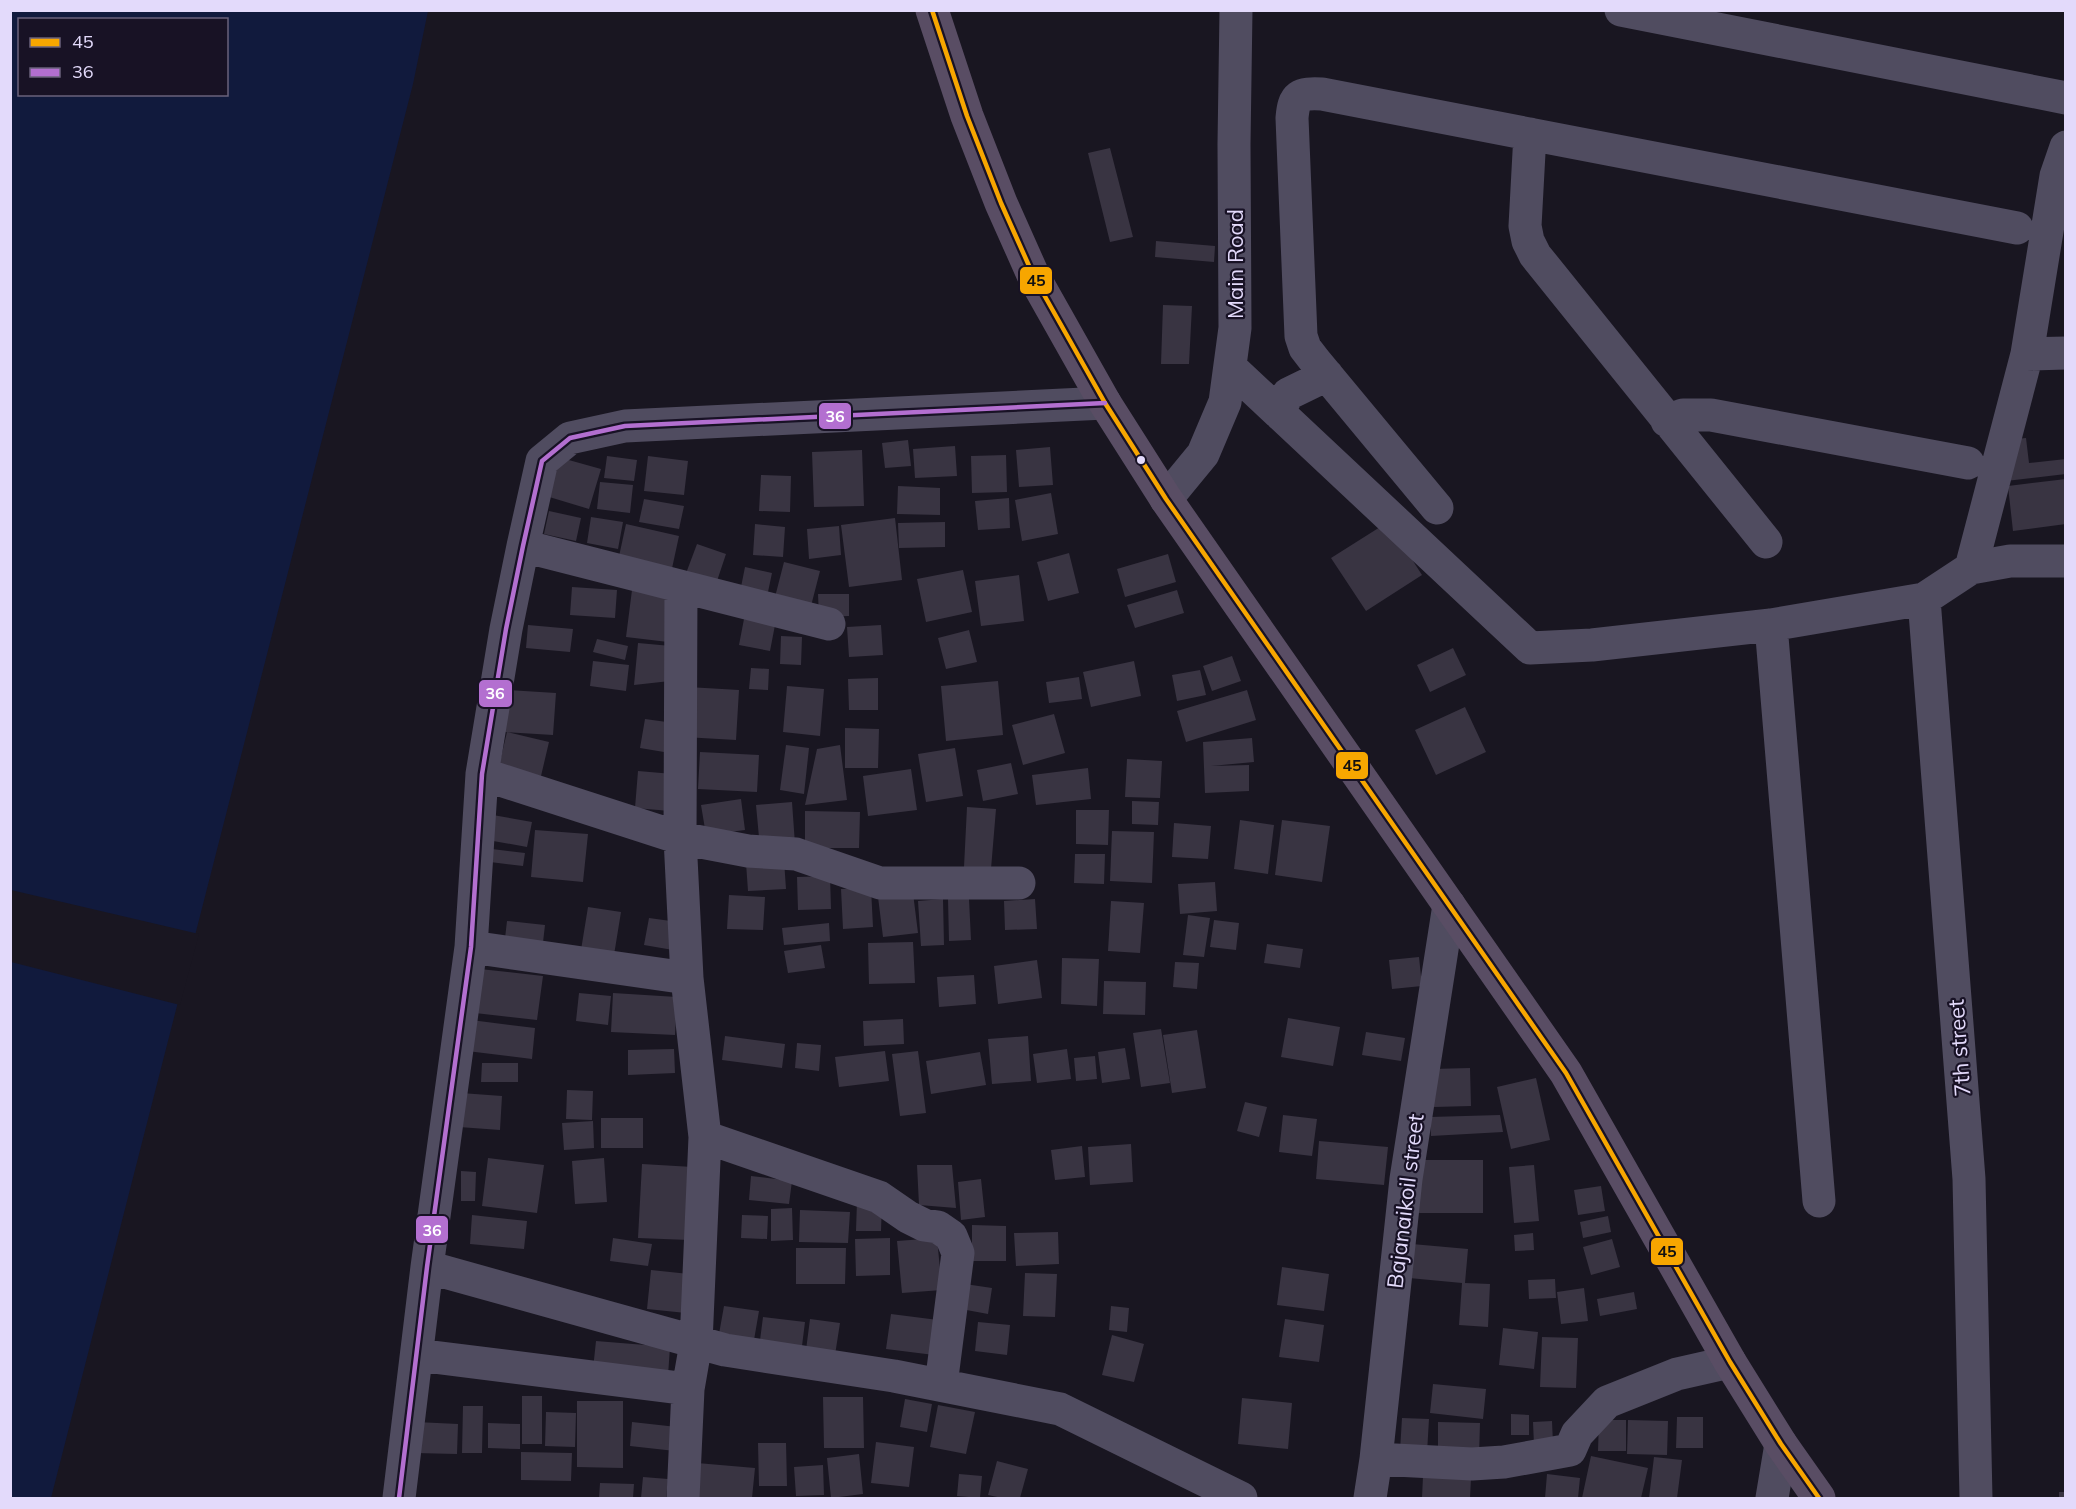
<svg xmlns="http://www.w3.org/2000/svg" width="2076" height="1509" font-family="Mulish,sans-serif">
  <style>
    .water { fill: #111a3d; fill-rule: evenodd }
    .pier { fill: #191621 }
    .building { fill: #393442 }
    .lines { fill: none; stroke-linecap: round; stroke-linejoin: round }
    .street { stroke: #504c60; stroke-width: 33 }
    .primary { stroke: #594d64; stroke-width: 33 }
    .bus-1-casing { stroke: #181225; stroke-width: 9 }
    .bus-2-casing { stroke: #181225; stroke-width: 9 }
    .bus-1 { stroke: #f7a600; stroke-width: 4.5 }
    .bus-2 { stroke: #b36fd0; stroke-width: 4.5 }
    .bus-dot { fill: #e3dafb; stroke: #181225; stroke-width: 2 }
    .labels { text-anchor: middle; stroke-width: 4.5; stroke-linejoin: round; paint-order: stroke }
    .street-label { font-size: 22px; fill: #e3dafb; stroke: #181225 }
    .line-badge { stroke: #181225; stroke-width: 2 }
    .badge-label { font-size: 16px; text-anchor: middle; font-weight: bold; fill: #fff }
    .pale-badge-label { font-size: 16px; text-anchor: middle; font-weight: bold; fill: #111 }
  </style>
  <rect width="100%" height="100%" fill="#191621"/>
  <!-- water -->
  <path class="water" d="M10,11H428L413,84L51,1498H10ZM20,20H226V94H20Z"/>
  <!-- pier -->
  <path class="pier" d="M11,890L199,934L180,1005L11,962Z"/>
  <!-- building -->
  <path class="building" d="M1110,148L1133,237L1110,242L1088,153Z
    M1156,241L1215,246L1214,262L1155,257Z
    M1163,305L1192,306L1189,364H1161Z
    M2026,438L2029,463L2066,459V474L2006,481L2015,439Z
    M908,440L911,466L885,468L882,443Z
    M955,446L957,476L915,478L913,449Z
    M1050,447L1053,485L1019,487L1016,450Z
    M862,450L864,506L814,507L812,452Z
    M1006,455L1007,492L972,493L971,456Z
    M607,456L637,460L634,481L604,478Z
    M648,456L688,461L684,495L644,491Z
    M558,457L601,469L589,509L546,496Z
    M761,475L791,476L790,512L759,511Z
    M2066,479V524L2013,531L2008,486Z
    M600,482L633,485L630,513L597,509Z
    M898,486L940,488V515L897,514Z
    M1051,493L1058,534L1022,541L1015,500Z
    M1009,498L1010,528L978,530L975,501Z
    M644,499L684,506L679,529L639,522Z
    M549,511L581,518L576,541L544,534Z
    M591,517L623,522L618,549L587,543Z
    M895,518L902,580L849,587L841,525Z
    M945,522V547L899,548L898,523Z
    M1388,522L1422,575L1366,611L1331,558Z
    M626,524L679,536L671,573L618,561Z
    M755,524L785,527L783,557L753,555Z
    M839,526L841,555L809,559L807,529Z
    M697,544L726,554L715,587L685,576Z
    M1069,553L1079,593L1048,601L1037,562Z
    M1168,554L1176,582L1125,597L1117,569Z
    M784,562L820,571L811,606L775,597Z
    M745,567L772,573L768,592L741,587Z
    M963,570L972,612L926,622L917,579Z
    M1019,575L1024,621L981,626L975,581Z
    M572,587L617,590L615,618L570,615Z
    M632,590L674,596L668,642L626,637Z
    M1177,590L1184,613L1135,628L1127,605Z
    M818,594H849V616L819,617Z
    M744,619L775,625L770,651L739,645Z
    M528,625L573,629L570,652L526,648Z
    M881,625L883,655L849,657L847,627Z
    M969,630L977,662L946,669L938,638Z
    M781,636L802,637L801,665L780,664Z
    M597,639L628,646L625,660L593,652Z
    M638,643L671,646L670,681L634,685Z
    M1453,648L1466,675L1430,692L1417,665Z
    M1232,656L1241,681L1212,691L1203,666Z
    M593,661L629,665L626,691L590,686Z
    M1134,661L1141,696L1091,707L1083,672Z
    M751,668L769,669L768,690L749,689Z
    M1200,670L1206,695L1177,701L1172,675Z
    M1079,677L1082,699L1049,703L1046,682Z
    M878,678V710H849L848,679Z
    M998,681L1003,735L946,741L941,686Z
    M787,686L824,689L820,736L783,732Z
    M688,687L739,690L736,740L684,737Z
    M507,690L556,693L553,735L504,732Z
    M1247,690L1256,720L1186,742L1177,711Z
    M1465,707L1486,752L1436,775L1415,730Z
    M1054,714L1065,753L1023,765L1012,725Z
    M645,719L674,723L670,753L640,748Z
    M845,728L879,729L878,768H845Z
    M507,732L549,742L541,776L499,766Z
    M1252,738L1254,762L1211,766L1249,765V791L1205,793L1203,742Z
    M786,745L809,748L804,794L780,790Z
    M840,745L847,800L805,805L817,749Z
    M955,748L963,796L926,802L918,754Z
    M700,752L759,755L757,792L698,789Z
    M1127,759L1162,761L1160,798L1125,797Z
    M1011,763L1018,794L983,801L977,770Z
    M1088,768L1091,799L1036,805L1032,775Z
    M911,769L917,810L868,816L863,776Z
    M638,771L673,774L670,811L635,808Z
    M741,799L745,830L706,835L701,805Z
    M1132,801L1159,802L1158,825L1132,824Z
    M792,802L795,844L760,848L756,805Z
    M967,807L996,809L991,869L964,867Z
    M1076,810H1109L1108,845L1076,844Z
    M805,811L860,812L859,848H805Z
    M487,814L532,822L527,847L482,839Z
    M1240,820L1274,825L1268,874L1234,869Z
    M1282,820L1330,826L1322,882L1275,875Z
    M1174,823L1211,826L1208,859L1172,857Z
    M535,830L588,834L583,882L531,877Z
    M1112,831L1154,832L1152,883L1110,881Z
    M484,848L525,853L523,866L482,861Z
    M1075,854H1105L1104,884L1074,883Z
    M784,860L786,889L748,891L746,863Z
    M830,876L831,909L798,910L797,877Z
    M1215,882L1217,911L1180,914L1178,884Z
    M871,888L873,927L843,929L841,889Z
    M913,893L918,933L883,937L878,897Z
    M729,895L765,897L763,930L727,929Z
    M943,899L944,945L921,946L918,901Z
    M948,899H969L971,940L949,941Z
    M1035,899L1037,929L1005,930L1004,901Z
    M1111,901L1144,903L1140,953L1108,951Z
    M588,907L621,912L614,955L581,950Z
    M1188,915L1210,918L1204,957L1183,955Z
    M649,918L678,922L673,950L644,945Z
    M1214,920L1239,923L1236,950L1210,947Z
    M507,921L545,925L542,951L504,947Z
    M829,923L830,941L784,945L782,928Z
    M913,942L915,983L869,984L868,943Z
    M1267,944L1303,949L1300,968L1264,963Z
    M821,945L825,968L788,973L784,951Z
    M1419,957L1422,986L1392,989L1389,960Z
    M1062,958L1099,959L1097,1006L1061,1004Z
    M1037,960L1042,998L998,1004L994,966Z
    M1175,962L1199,963L1197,989L1173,987Z
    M480,969L543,976L537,1020L475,1013Z
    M974,975L976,1004L939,1007L937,977Z
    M1104,981L1146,982L1145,1015L1103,1014Z
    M579,993L611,996L608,1025L576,1021Z
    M613,993L677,997L675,1035L611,1032Z
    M1288,1018L1340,1027L1333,1066L1281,1057Z
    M903,1019L904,1044L864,1046L863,1021Z
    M471,1020L535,1028L532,1059L467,1051Z
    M1161,1029L1170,1083L1141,1087L1133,1033Z
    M1197,1030L1206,1088L1172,1093L1163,1035Z
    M1366,1032L1405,1038L1401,1061L1362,1055Z
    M725,1036L785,1044L782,1068L722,1060Z
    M1028,1036L1031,1081L992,1084L988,1039Z
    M797,1043L821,1045L819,1071L795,1068Z
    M1125,1048L1130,1079L1102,1083L1098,1052Z
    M674,1049L675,1073L628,1075V1050Z
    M1067,1049L1071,1079L1037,1083L1033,1054Z
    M885,1051L889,1081L839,1087L835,1057Z
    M918,1051L926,1113L900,1116L892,1054Z
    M980,1052L986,1085L931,1094L926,1061Z
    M1095,1056L1097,1079L1076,1081L1074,1058Z
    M482,1063H518V1082H481Z
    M1470,1068L1471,1106L1434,1107L1432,1069Z
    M1536,1078L1550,1140L1511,1149L1497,1087Z
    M567,1090L593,1091L592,1120L566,1119Z
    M461,1093L502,1096L500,1130L459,1127Z
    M1245,1102L1267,1107L1259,1137L1237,1131Z
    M1283,1115L1317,1119L1312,1156L1279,1152Z
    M1500,1115L1503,1132L1431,1136L1430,1117Z
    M601,1118H643V1148H601Z
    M593,1121L594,1148L564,1150L562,1123Z
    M1319,1141L1388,1147L1384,1185L1316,1179Z
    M1131,1144L1133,1182L1090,1185L1088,1147Z
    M1082,1146L1085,1177L1055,1180L1051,1150Z
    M488,1158L544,1165L537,1213L482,1206Z
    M604,1158L607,1202L575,1204L572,1161Z
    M1418,1160H1483V1213H1418Z
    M642,1164L693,1167L689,1240L638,1238Z
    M917,1165H952L956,1208L919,1205Z
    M1534,1165L1539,1221L1514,1223L1509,1167Z
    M461,1171L476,1172L475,1201H461Z
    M751,1176L792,1181L789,1204L749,1200Z
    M981,1179L985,1217L961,1220L958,1182Z
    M1601,1186L1605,1211L1578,1215L1574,1190Z
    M857,1201L882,1202L881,1231H856Z
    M792,1208L793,1240L771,1241V1209Z
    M800,1210L850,1212L848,1243L799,1242Z
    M472,1215L527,1221L524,1249L470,1244Z
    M742,1215L768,1216L767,1239L741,1238Z
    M1608,1216L1611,1232L1583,1238L1580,1222Z
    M972,1225L1006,1226V1261H972Z
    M1058,1232L1059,1264L1016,1266L1014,1233Z
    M1533,1233L1534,1250L1515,1251L1514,1235Z
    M613,1238L652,1244L648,1266L610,1261Z
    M890,1238V1275L856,1276L855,1239Z
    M937,1238L942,1290L902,1293L897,1241Z
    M1612,1239L1620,1267L1591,1275L1583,1247Z
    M1412,1244L1468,1249L1465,1283L1490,1284L1488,1327L1459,1325L1462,1283L1409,1278Z
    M796,1248H846L845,1284H796Z
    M1282,1267L1329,1274L1324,1311L1277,1305Z
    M651,1270L689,1274L686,1313L647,1309Z
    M1025,1273L1057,1274L1055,1317L1023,1316Z
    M1555,1279L1556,1298L1529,1299L1528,1280Z
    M965,1284L992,1288L988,1314L961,1309Z
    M1584,1288L1588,1321L1561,1324L1557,1292Z
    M1634,1292L1637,1309L1600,1316L1597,1299Z
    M724,1306L759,1311L754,1340L719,1334Z
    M1111,1306L1129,1308L1127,1332L1109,1330Z
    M891,1314L938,1320L934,1355L886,1349Z
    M763,1317L805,1322L801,1354L759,1348Z
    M810,1319L840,1323L835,1355L806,1350Z
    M1285,1319L1324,1325L1319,1362L1279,1357Z
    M978,1322L1010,1325L1007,1355L975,1351Z
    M1503,1328L1538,1332L1534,1369L1499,1365Z
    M1112,1335L1144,1344L1134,1382L1102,1375Z
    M1542,1337L1578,1338L1576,1388L1540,1387Z
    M596,1341L670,1347L668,1376L593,1369Z
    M1433,1384L1486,1389L1483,1419L1430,1413Z
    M522,1396H542V1444H522Z
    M823,1397H863L864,1448H824Z
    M1242,1398L1292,1403L1288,1449L1238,1444Z
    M905,1399L932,1404L927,1432L900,1427Z
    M577,1401H623V1468L577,1467Z
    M938,1405L975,1412L966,1454L930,1447Z
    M463,1406H483L482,1453H462Z
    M546,1412L576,1413L575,1447L545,1446Z
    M1511,1414L1529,1415V1435H1511Z
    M1677,1417H1703V1448H1676Z
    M1402,1418L1429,1419L1427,1453L1400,1451Z
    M1599,1420H1626V1451H1598Z
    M1628,1420L1668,1421L1667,1455L1627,1454Z
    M1552,1421L1553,1444L1534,1445L1533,1422Z
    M416,1422L458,1424L457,1454L415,1453Z
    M632,1422L677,1427L675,1451L630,1446Z
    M1438,1422L1480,1423L1479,1457L1438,1454Z
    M488,1423L520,1424V1449L488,1448Z
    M876,1442L914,1447L909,1487L871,1483Z
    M758,1443H786L787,1486H759Z
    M521,1452L572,1453L571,1481L521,1480Z
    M859,1454L863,1494L831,1498L827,1458Z
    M1591,1456L1648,1468L1641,1498H1582Z
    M1654,1457L1682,1460L1677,1498H1649Z
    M997,1461L1028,1469L1020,1498H1002L988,1495Z
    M697,1463L755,1468L752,1498H694Z
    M823,1465L824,1495L796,1496L794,1467Z
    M959,1474L982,1476L980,1498L957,1496Z
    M1547,1474L1580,1478L1578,1498H1545Z
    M1423,1476L1471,1478L1470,1498H1422Z
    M643,1477L668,1479L666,1498H641Z
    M600,1483L634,1484L633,1498H599Z
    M2059,1492H2066V1498H2059Z"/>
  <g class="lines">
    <!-- street -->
    <path class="street" d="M1621,10L2066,98
      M1530,134L1525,226L1528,241L1535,255L1766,542
      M2027,354L2066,353
      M1230,367L1530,648L1592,645L1771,625L1924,599L1971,568L2010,561H2066
      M1278,412L1288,394L1327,375
      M1667,421L1683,415H1711L1968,463
      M1166,499L1203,454L1225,402L1235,328L1234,144L1236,10
      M1437,508L1315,361L1305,348L1301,336L1292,118C1294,95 1299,93 1322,94L2017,228
      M523,546L829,624
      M1971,568L2027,354L2056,176L2066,147
      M681,587L680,838L748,851L796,854L880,883H1019
      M1924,599L1969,1179L1976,1498
      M1771,625L1819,1201
      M482,774L680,838L687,978
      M471,947L687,978L705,1137L696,1343L688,1389L683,1498
      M705,1137L879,1197L908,1217L924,1225L938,1227L951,1236L958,1253L941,1385
      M427,1267L725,1350L894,1376L1060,1409L1241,1498
      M417,1355L688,1389
      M1376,1459L1472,1464L1504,1462L1570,1450L1577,1434L1607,1402L1677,1374L1730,1362
      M399,1498L427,1267L471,947L482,774L506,629L523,546L542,461L570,438L625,426L1105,403
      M1370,1498L1376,1459L1406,1179L1449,905
      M1772,1498L1781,1444"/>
    <!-- primary -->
    <path class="primary" d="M932,10L967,116L1001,203L1034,277L1105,403L1166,499L1566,1073L1730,1362L1781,1444L1819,1498"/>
    <defs>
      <path id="bus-1" d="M932,10L967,116L1001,203L1034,277L1105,403L1166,499L1566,1073L1730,1362L1781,1444L1819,1498"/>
      <path id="bus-2" d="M399,1498L427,1267L471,947L482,774L506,629L523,546L542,461L570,438L625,426L1105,403"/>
    </defs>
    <!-- bus-1 casing -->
    <use href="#bus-1" class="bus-1-casing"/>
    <!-- bus-2 casing -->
    <use href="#bus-2" class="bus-2-casing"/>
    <!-- bus-1 -->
    <use href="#bus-1" class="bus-1"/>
    <!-- bus-2 -->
    <use href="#bus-2" class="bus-2"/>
  </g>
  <!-- markers -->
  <circle class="bus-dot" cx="1141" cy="460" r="5"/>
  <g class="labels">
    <!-- street labels -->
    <g class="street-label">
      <text transform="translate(1235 264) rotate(-90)" y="8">Main Road</text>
      <text transform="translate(1959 1048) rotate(-94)" y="8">7th street</text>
      <text transform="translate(1405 1201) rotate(-83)" y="8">Bajanaikoil street</text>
    </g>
  </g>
  <g class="line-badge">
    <rect x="1019" y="266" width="34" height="29" rx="6" fill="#f7a600"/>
    <rect x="818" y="402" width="34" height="28" rx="6" fill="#b36fd0"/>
    <rect x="478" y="679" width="35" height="29" rx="6" fill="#b36fd0"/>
    <rect x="1335" y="751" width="34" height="29" rx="6" fill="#f7a600"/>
    <rect x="415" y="1215" width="34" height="29" rx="6" fill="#b36fd0"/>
    <rect x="1650" y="1237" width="34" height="29" rx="6" fill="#f7a600"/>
  </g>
  <g class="badge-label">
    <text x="835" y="422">36</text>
    <text x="495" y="699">36</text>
    <text x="432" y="1236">36</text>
  </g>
  <g class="pale-badge-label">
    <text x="1036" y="286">45</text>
    <text x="1352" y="771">45</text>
    <text x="1667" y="1257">45</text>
  </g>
  <!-- border -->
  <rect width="2076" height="1509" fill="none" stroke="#e3dafb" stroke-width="24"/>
  <!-- legend -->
  <rect x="18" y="18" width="210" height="78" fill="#181225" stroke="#69627b" stroke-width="1.5"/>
  <rect x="30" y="38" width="30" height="9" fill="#f7a600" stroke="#69627b" stroke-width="1.5"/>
  <text x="72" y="48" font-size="18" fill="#e3dafb">45</text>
  <rect x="30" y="68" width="30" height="9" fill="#b36fd0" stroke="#69627b" stroke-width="1.5"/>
  <text x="72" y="78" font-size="18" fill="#e3dafb">36</text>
</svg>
